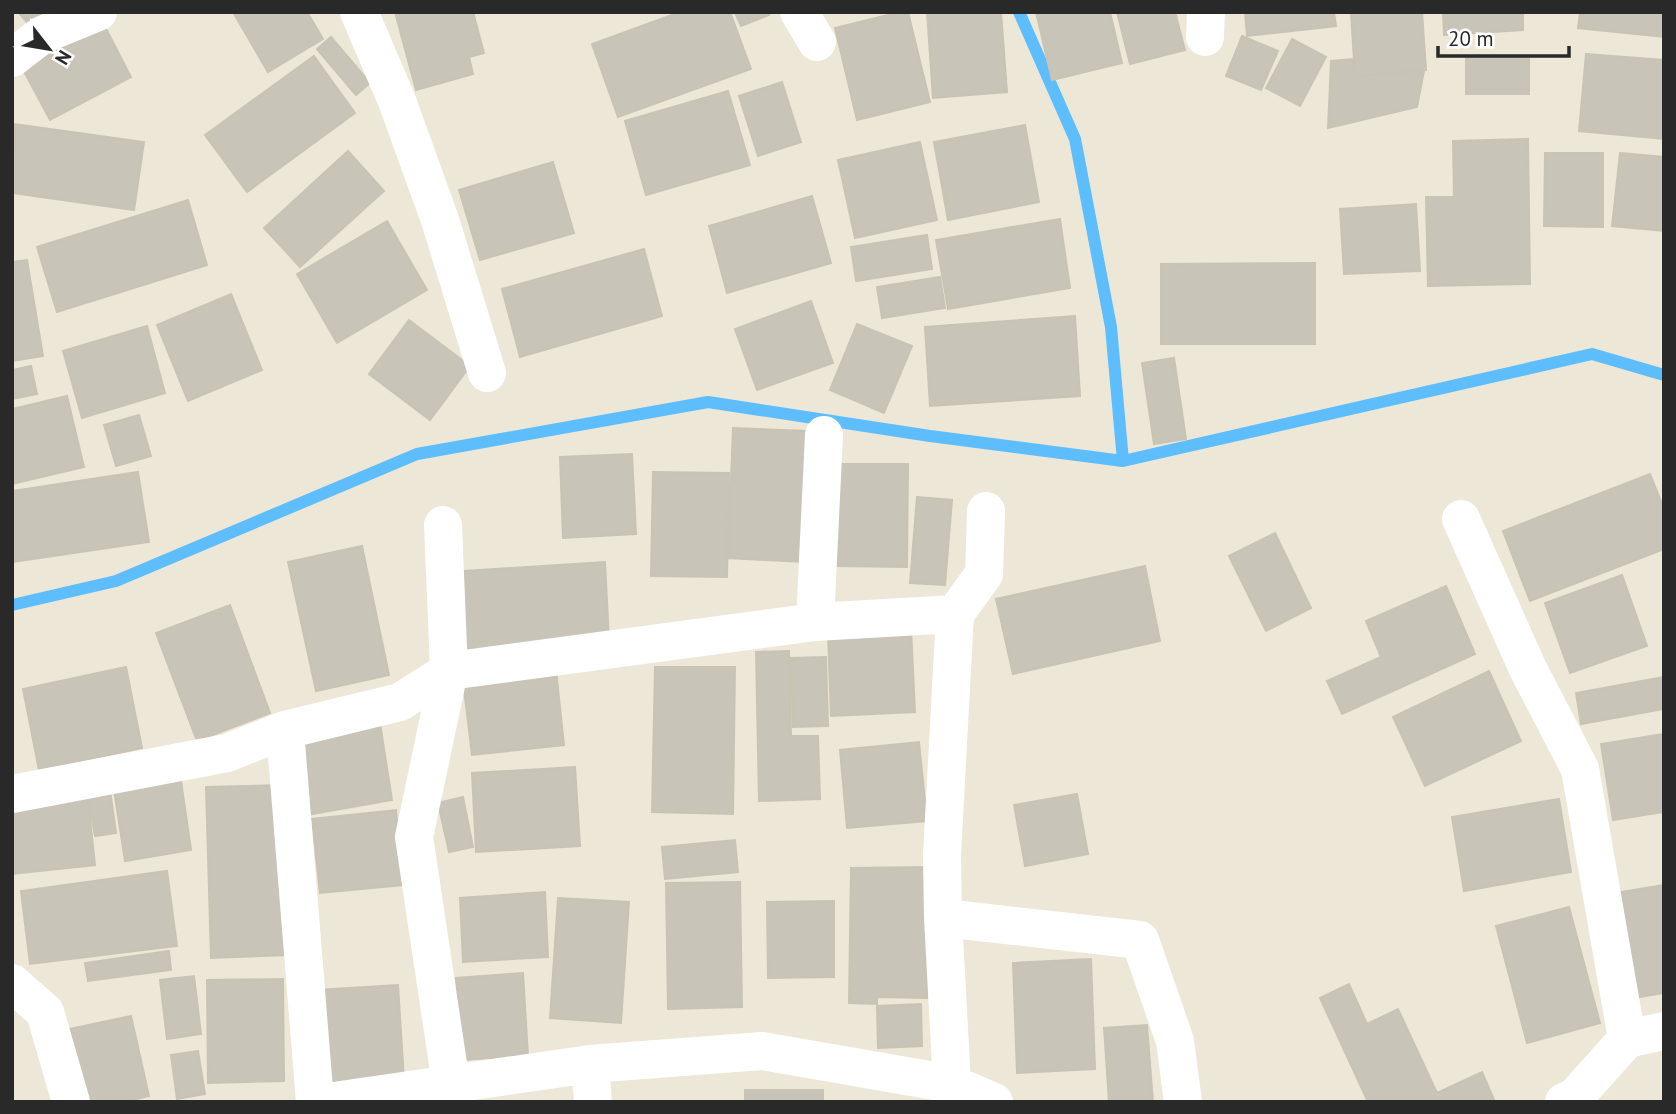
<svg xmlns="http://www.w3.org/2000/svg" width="1676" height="1114" font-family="'PT Sans',sans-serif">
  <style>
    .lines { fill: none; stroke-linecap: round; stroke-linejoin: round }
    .stream { stroke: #5ebdfc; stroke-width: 12 }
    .building { fill: #c8c4b8; stroke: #c8c3b2; stroke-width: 2 }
    .minor { stroke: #fff; stroke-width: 38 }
  </style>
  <rect width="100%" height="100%" fill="#ede7d8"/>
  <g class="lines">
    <!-- stream -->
    <path class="stream" d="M1019,12L1075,139L1111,327L1123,461
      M12,605L116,581L417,454L708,402L930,436L1123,461L1592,354L1664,375"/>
  </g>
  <!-- building -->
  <path class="building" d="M18,12H53L34,30Z
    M233,12H307L323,39L268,72Z
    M395,12H473L484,53L469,57L473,74L416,90Z
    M680,12H730L751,69L618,117L592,44Z
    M735,12H768L769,15L741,26Z
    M900,12H908L930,102L857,120L835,28Z
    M927,12H1001L1007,92L933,98Z
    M1036,12H1110L1122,63L1052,80Z
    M1117,12H1175L1185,50L1130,64Z
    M1245,12H1334L1336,26L1247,36Z
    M1351,12H1422L1426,70L1355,76Z
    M1443,12H1523V30L1444,35Z
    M1580,12H1664V37L1578,28Z
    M102,21L131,77L50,120L20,64Z
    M1242,36L1278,51L1261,90L1226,76Z
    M331,37L370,83L356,95L317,49Z
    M1292,39L1326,57L1300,106L1266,88Z
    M1586,54L1664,60V139L1579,131Z
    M314,56L355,113L247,192L205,135Z
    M1466,56H1529V94H1466Z
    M1353,59L1355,76L1424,71L1417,107L1328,128L1331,61Z
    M782,82L801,142L758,156L739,96Z
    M728,91L750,165L646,195L625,121Z
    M14,124L144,142L134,210L12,193Z
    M1025,125L1039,202L948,220L934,142Z
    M1528,139L1530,284L1428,286L1426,197H1454L1453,141Z
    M920,142L937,220L855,238L838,160Z
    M348,151L384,191L300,267L264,228Z
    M1545,153H1603V227L1544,226Z
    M1620,153L1664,157V231L1612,226Z
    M553,162L574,233L480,260L459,190Z
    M812,196L831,263L727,293L709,226Z
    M188,200L207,265L57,312L37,247Z
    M1416,204L1420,271L1344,274L1340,209Z
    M1060,219L1070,288L948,309L936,240Z
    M387,221L427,290L337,343L297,274Z
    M927,235L932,269L856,281L851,247Z
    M644,249L662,316L520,357L502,289Z
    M27,260L43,356L12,361V262Z
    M1315,263V344H1161V264Z
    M940,277L945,308L882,318L877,287Z
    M231,294L262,370L188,401L157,325Z
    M811,301L833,363L757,390L735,329Z
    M1075,316L1080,396L930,406L925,327Z
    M409,320L470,366L430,420L369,374Z
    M857,324L912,346L884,413L830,390Z
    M147,326L165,393L82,418L63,351Z
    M1174,358L1186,439L1154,444L1142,363Z
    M31,366L37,394L12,399V370Z
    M67,396L84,467L12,484V409Z
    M139,415L151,456L116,466L104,425Z
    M733,428L808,431L802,562L728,558Z
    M632,454L636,534L563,538L560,457Z
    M835,464H908L907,567L835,566Z
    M138,472L149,542L12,562V491Z
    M653,472L729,473L727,577L651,576Z
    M1650,474L1664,509V549L1530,601L1503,531Z
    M917,497L952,500L945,585L910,583Z
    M1275,533L1311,608L1266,631L1229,556Z
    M362,546L389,675L316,691L288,562Z
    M605,562L609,641L453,651L449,572Z
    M1145,566L1160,641L1013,674L996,599Z
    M1622,575L1647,646L1570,673L1545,603Z
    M1446,586L1475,654L1342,714L1327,681L1381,657L1366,621Z
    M230,605L270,713L197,741L156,633Z
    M911,628L915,712L831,716L828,633Z
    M789,651L791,736H818L820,799L759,801L756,652Z
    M826,657L828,726L793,727L791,658Z
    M126,667L142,748L39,770L23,689Z
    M655,667H735L733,814L652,812Z
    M556,670L564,745L472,755L463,681Z
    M1489,671L1521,741L1425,786L1393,717Z
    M1664,677V709L1581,724L1576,693Z
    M380,723L392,800L306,815L293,738Z
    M1664,734V812L1613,820L1601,744Z
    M919,742L927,821L847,828L840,750Z
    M179,767L191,850L125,861L112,777Z
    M575,767L580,846L476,852L472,773Z
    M284,785L289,955L211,958L206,787Z
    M110,791L116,833L95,836L88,794Z
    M1077,794L1088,854L1025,866L1014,805Z
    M463,797L473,847L449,852L438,803Z
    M88,799L95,865L12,874V808Z
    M1559,799L1571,872L1464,891L1452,817Z
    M396,810L403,885L320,893L312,819Z
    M735,840L738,872L665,879L662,847Z
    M929,867L927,998L877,997V1004L849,1003L851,868Z
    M167,871L177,946L30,964L21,891Z
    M740,882L742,1007L668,1009L666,883Z
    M1664,885V993L1633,998L1615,893Z
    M545,892L548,957L463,962L460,898Z
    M558,898L629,902L621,1023L550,1018Z
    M834,901V977L768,978L767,902Z
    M1569,907L1600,1023L1527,1043L1496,926Z
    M169,951L171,970L88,981L85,963Z
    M1091,959L1095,1069L1017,1073L1013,963Z
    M523,973L528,1056L461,1060L456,978Z
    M194,976L201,1034L167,1039L160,980Z
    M283,979L284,1081L208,1083L207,980Z
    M1349,984L1367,1024L1398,1009L1437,1093L1482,1072L1495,1102H1368L1320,998Z
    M398,985L404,1080L322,1085L317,990Z
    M921,1004L922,1046L878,1048L877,1006Z
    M131,1016L149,1096L124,1102H76L60,1031Z
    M1147,1025L1153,1102H1109L1104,1028Z
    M198,1051L205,1094L177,1099L171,1055Z
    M745,1090H823V1102H745Z"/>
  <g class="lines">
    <!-- minor -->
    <path class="minor" d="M359,12L397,101L440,220L487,373
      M799,12L817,42
      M1205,37L1206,12
      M12,58L42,35L98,12
      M986,511L984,574L955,614L942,855L943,918L1140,940L1175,1041L1183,1102
      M1461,519L1528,669L1580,769L1627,1039
      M443,525L449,671L414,837L451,1084
      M815,622L824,435
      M285,730L315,1102
      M12,794L227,753L285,730L400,702L449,671L815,622L955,614
      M943,918L952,1084
      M12,983L45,1012L71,1102
      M590,1064L593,1102
      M327,1102L590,1064L762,1051L952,1084L994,1102
      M1564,1102L1575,1097L1627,1039L1664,1031"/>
  </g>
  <!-- border -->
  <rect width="1676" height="1114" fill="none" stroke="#292929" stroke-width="28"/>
  <!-- north arrow -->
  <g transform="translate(49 49) rotate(121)" stroke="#ffffff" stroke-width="5" paint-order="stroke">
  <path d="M0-5L12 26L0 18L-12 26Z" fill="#292929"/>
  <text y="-10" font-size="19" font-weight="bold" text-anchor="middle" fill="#292929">N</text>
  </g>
  <!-- scale -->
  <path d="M1438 46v10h131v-10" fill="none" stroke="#292929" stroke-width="3.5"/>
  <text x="1448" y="46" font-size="21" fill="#292929" stroke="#ffffff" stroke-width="5" paint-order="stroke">20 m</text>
</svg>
